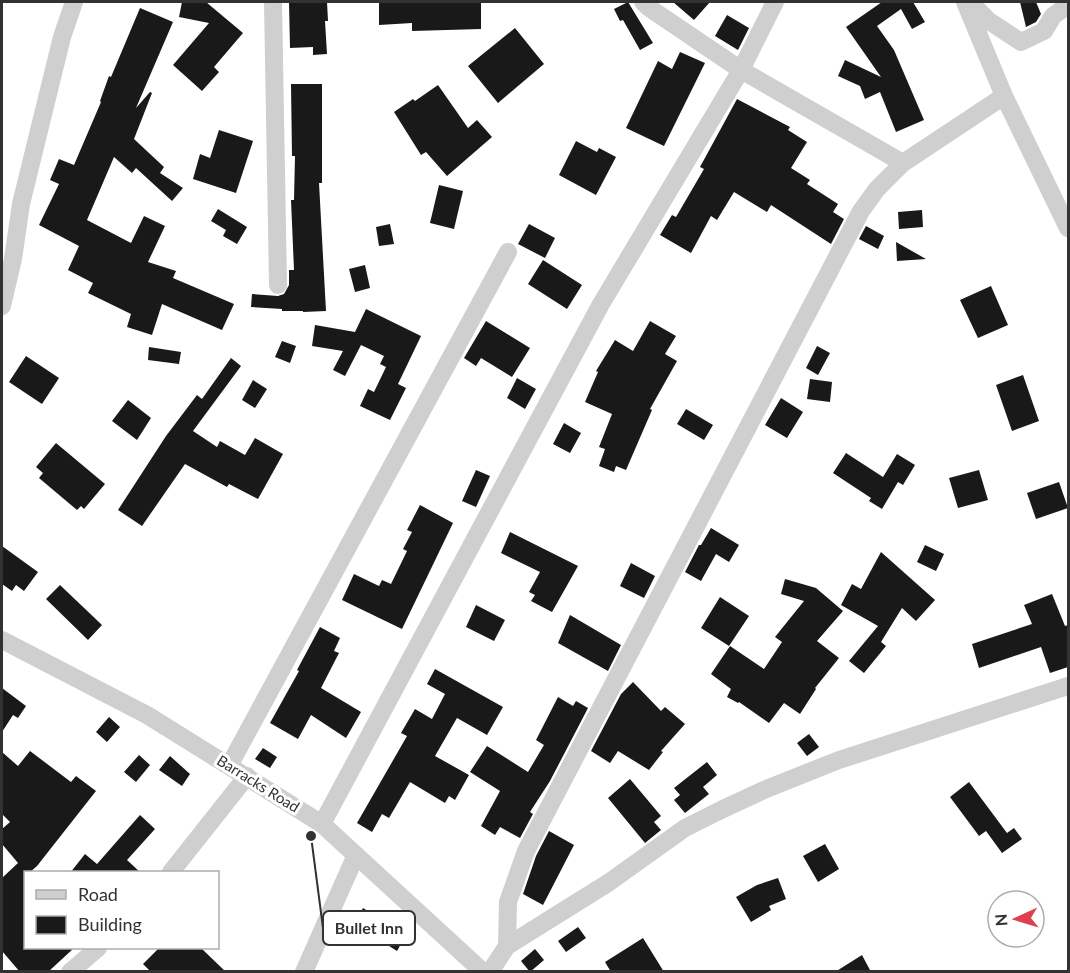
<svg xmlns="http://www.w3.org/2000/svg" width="1070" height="973" font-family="Lato,sans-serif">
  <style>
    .building { fill: #191919 }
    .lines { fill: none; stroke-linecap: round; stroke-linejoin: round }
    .minor { stroke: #cfcfcf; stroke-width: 18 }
    .labels { text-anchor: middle; stroke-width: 6; stroke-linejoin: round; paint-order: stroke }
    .street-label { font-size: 15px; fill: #323232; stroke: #fff }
    .leader { fill: none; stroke: #323232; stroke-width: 2 }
    .callout-dot { fill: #323232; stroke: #fff; stroke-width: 2 }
    .callout { fill: #fff; stroke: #323232; stroke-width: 2 }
    .callout-label { font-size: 16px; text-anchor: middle; font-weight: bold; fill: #323232 }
  </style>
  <rect width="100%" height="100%" fill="#fff"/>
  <!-- building -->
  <path class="building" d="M182,2H206L243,33L214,67L219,72L202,91L173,65L209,23L179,17Z
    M289,2H327L328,21H325L327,54L313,55V47L290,48Z
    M379,2H481V29L412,31V23L379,25Z
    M628,2L653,43L640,50L623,20L620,21L614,9Z
    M673,2H710L694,20Z
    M882,2H913L925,22L912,29L901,9L877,26L894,50L924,120L896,132L880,92L865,99L860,86L838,76L845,60L881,77L846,27Z
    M1020,2H1036L1041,14L1036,22L1026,27Z
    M140,8L173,22L136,108L150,92L152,93L134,139L164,167L160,173L183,188L172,201L136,168L132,173L114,157L87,220L131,243L144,216L165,226L148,262L176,271L173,278L234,304L222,330L162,304L152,335L127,327L131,314L88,293L93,283L68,270L79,246L39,225L59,184L50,180L59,159L74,165L101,102L100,101L109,76L111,77Z
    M727,15L749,28L738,50L715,36Z
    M515,28L544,64L498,103L468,66Z
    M680,52L705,63L664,146L626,128L658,61L672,69Z
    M291,84H322V183H319L326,311L303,312V311H282V309L251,307L252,294L278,296L284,294L289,285V270H294L291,200H294L295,156H292Z
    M438,85L468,128L477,120L492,137L447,176L426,152L421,155L394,112L413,99L415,101Z
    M737,99L790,127L788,130L807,142L791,168L810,180L807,184L838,204L833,212L844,219L831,244L771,205L767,212L734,192L717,220L711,216L691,253L660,235L672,215L676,217L704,169L700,167Z
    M219,130L253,141L236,193L193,179L200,154L210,158Z
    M576,141L597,152L599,148L616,157L596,195L559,175Z
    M439,185L463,191L454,229L430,223Z
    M218,209L247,227L237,244L223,236L226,230L211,221Z
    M922,210L923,227L899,229L898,212Z
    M390,224L394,244L379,246L376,227Z
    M529,224L555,238L545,258L518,244Z
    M866,226L884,236L878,249L859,239Z
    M896,242L926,259L897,261Z
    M543,260L582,285L567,309L528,284Z
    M365,265L370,288L355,292L349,269Z
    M991,286L1008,325L978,338L960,300Z
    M366,309L421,336L398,384L406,388L390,420L360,406L368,389L374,392L386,367L380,364L384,356L361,345L345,376L333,370L343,351L312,346L315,325L355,332Z
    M486,321L530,348L512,377L481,358L476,366L464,358Z
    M650,321L676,336L665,354L677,361L650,409L652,410L626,470L616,466L614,472L599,466L605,449L599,447L612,414L585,402L598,372L596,371L615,340L633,351Z
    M282,341L296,346L290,363L275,357Z
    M817,346L830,353L818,375L806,368Z
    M149,347L181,352L179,364L148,360Z
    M26,356L59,378L42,404L9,382Z
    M231,358L241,366L193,431L217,447L220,441L245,455L255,438L283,454L258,499L229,484L227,487L185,464L142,526L118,510L166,436L197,395L202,399Z
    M1023,375L1039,421L1012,431L996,385Z
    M517,378L536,389L525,409L507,398Z
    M810,379L832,382L830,402L807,399Z
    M253,380L267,389L255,408L242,400Z
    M781,398L803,412L787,438L765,425Z
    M128,400L151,418L137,440L112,421Z
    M686,409L713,425L704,440L677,424Z
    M564,423L581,433L570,453L553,444Z
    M56,443L105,484L84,509L81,506L77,510L39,478L43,473L36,467Z
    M846,453L883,477L897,454L915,465L903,485L898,482L882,509L869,501L871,498L833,473Z
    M476,470L490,476L476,507L462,501Z
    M979,470L988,500L958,508L949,478Z
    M1059,482L1068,508L1036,519L1027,493Z
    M420,505L453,523L402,629L342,600L354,574L379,586L382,580L391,584L407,551L403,549L412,532L407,530Z
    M711,528L739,545L729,562L716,554L701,581L685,572L699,545H701Z
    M510,532L578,566L552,612L531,601L535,595L529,592L540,572L501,553Z
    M925,545L944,554L936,571L917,562Z
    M2,546L38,572L24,591L16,585L12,591L2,584Z
    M881,552L935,600L916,621L902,608L881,642L886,646L864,673L849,661L878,626L841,605L852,584L861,589Z
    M631,563L655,576L644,598L620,586Z
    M785,579L816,588L843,611L817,641L839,658L815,688L816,689L800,714L784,703L769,723L739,702L738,703L727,697L731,689L711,674L730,646L764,669L782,642L775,637L804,601L781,594Z
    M60,585L102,625L88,640L46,599Z
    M1052,594L1065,626L1068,625V667L1050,673L1041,647L979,668L972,644L1032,624L1024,605Z
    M720,597L749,616L729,646L701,628Z
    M476,605L505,620L494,641L466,627Z
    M570,615L621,645L608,671L558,643Z
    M320,627L340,638L334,651L339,653L321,688L361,712L346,738L311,715L298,739L270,723L299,671L297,670Z
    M435,669L503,707L487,735L457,718L435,756L469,775L455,800L449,796L445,803L410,782L389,818L382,814L372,832L357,823L407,736L401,733L415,709L432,719L445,694L427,684Z
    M633,682L661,711L665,707L685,724L661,751L663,752L649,770L618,751L610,763L591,751L621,694Z
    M2,688L26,706L18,718L13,715L2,732Z
    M558,697L573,706L576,701L588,708L550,781L530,812L533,814L520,838L500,827L495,835L481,826L500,791L470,772L487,746L528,772L544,745L536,740Z
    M109,717L120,727L107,742L96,732Z
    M809,734L819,747L807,756L797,743Z
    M263,748L277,757L270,768L255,759Z
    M30,751L71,782L76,776L96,791L37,866L29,873H26V948H74L48,972H20L2,951V878L18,863L2,844V829L10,822L2,814V752L18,766Z
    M139,755L150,765L136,782L124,772Z
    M170,756L190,774L182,786L159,770Z
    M707,762L717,775L703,787L709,794L685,813L674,800L680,795L674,788Z
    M630,779L661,816L654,822L661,830L645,843L608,798Z
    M969,782L1007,833L1014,828L1022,839L1002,853L986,831L979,836L950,797Z
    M140,815L155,829L127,860L141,873H70L85,854L97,864Z
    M549,831L574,845L543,905L523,894L536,856Z
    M825,844L839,869L818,882L803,856Z
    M778,878L786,899L769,906L771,910L751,922L736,897L757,885Z
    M363,908L406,935L397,951L354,924Z
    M578,927L586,938L566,952L558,941Z
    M643,938L664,972H611L605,962Z
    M159,948H201L226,972H151L143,964Z
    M535,949L544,960L530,972L521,961Z
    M862,955L871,972H835Z"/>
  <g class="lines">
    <!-- minor -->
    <path class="minor" d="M273,2L278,285
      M643,2L648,7L741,70L903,163
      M965,2L1004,96L1068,228
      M970,2L989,21L1021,42L1044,31L1053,16L1068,5
      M2,306L13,259L21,204L62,37L74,2
      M2,640L147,715L322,824L483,972
      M229,766L508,252
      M322,824L601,304L741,70L775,2
      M171,872L247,776
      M507,946L508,902L526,851L861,211L877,189L903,163L1004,96
      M70,972L98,948
      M304,972L356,855
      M490,972L507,946L608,883L685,828L723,809L764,790L839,760L1068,686"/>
  </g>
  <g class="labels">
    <!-- street labels -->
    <g class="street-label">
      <text transform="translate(258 784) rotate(32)" y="5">Barracks Road</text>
    </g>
  </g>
  <!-- callouts -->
  <path class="leader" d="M311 836L323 928"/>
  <circle class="callout-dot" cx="311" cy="836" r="6"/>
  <rect class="callout" x="323" y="911" width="92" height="34" rx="6"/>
  <g class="callout-label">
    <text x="369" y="934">Bullet Inn</text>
  </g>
  <!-- border -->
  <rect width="1070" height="973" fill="none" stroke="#323232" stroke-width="6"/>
  <!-- legend -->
  <rect x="24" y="871" width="195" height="78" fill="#ffffff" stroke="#adadad" stroke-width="1.5"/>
  <rect x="36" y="890" width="30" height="9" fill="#cfcfcf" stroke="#adadad" stroke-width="1.5"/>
  <text x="78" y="901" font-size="18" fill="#323232">Road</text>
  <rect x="36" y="916" width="30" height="18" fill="#191919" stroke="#adadad" stroke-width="1.5"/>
  <text x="78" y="931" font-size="18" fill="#323232">Building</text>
  <!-- north arrow -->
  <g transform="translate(1016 919) rotate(266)"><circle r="28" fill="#ffffff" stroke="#adadad" stroke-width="1.5"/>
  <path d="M0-4.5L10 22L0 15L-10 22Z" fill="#dc414d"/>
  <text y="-9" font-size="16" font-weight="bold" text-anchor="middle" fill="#323232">N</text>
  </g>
</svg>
